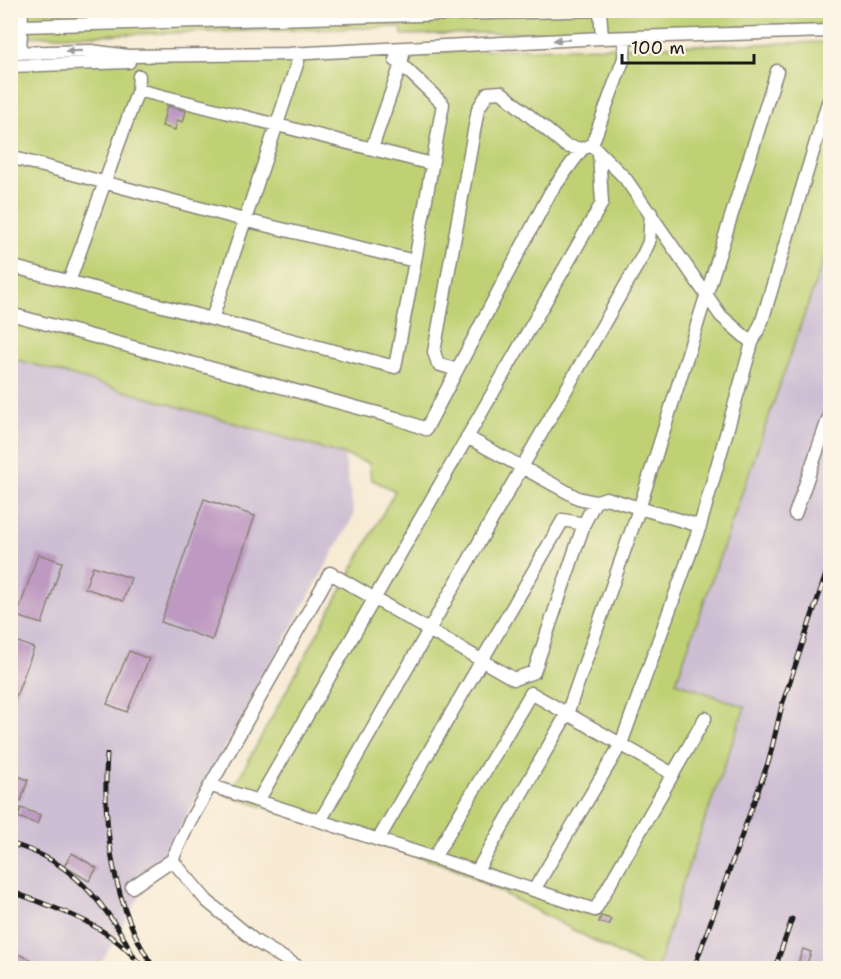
<svg xmlns="http://www.w3.org/2000/svg" width="841" height="979" font-family="'Shantell Sans',sans-serif">
  <style>
    .industrial { fill: #cdbed3 }
    .green { fill: #c0d174; stroke: #6e7648; stroke-width: 1.5 }
    .building { fill: #be99c1 }
    .lines { fill: none; stroke-linecap: round; stroke-linejoin: round }
    .minor-casing { stroke: #8a8378; stroke-width: 15 }
    .minor { stroke: #fff; stroke-width: 12 }
    .rail-casing { stroke: #1c1c1c; stroke-width: 5 }
    .rail { stroke: #fcf5e5; stroke-width: 3; stroke-dasharray: 9; stroke-linecap: butt }
    .oneway { fill: #999 }
  </style>
  <rect width="100%" height="100%" fill="#fcf5e5"/>
  <filter id="ink" filterUnits="userSpaceOnUse"><feTurbulence type="fractalNoise" baseFrequency=".0167" numOctaves="2"/><feDisplacementMap in="SourceGraphic" scale="12" xChannelSelector="R" yChannelSelector="G"/><feConvolveMatrix kernelMatrix="1 2 1 2 8 2 1 2 1" color-interpolation-filters="sRGB"/></filter>
  <filter id="wash" filterUnits="userSpaceOnUse"><feTurbulence type="fractalNoise" baseFrequency=".008" numOctaves="4" result="noise"/><feDisplacementMap in="SourceGraphic" scale="24" xChannelSelector="R" yChannelSelector="G"/><feGaussianBlur stdDeviation="1.35" result="paint"/><feColorMatrix in="noise" values="0 0 0 0 0 0 0 0 0 0 0 0 0 0 0 0 0 1.4 0 .05"/><feComposite in="paint" operator="in"/></filter>
  <g filter="url(#wash)">
    <rect width="100%" height="100%" fill="#f7ead3"/>
    <!-- industrial -->
    <path class="industrial" d="M830,241V968H658L684,879L745,708L676,683Z
      M10,358L344,455L354,515L204,786L98,968H11Z"/>
    <!-- green -->
    <path class="green" d="M830,10V25L402,35L401,27L14,37L13,11Z
      M830,42V241L676,682L745,707L684,879L658,968H646L455,868L229,796L395,491L371,479L369,463L344,455L11,358L10,61Z"/>
    <g id="blocks">
      <!-- building -->
      <path class="building" d="M167,106L186,111L183,122L177,120L175,130L162,126Z
        M204,499L255,516L212,640L161,622Z
        M38,554L62,562L42,624L17,616Z
        M93,566L131,578L123,601L85,588Z
        M10,639L34,648L11,710L10,709Z
        M129,651L149,659L127,712L107,704Z
        M12,774L28,780L21,801L10,797Z
        M21,808L40,815L37,824L18,817Z
        M72,853L97,868L89,881L64,866Z
        M601,916L611,919L609,925L599,922Z
        M803,949L811,952L805,969H796Z
        M10,951L30,959L29,963L41,969H20L10,965Z"/>
    </g>
  </g>
  <g filter="url(#ink)">
    <use href="#blocks" fill-opacity="0" stroke="#8a8378" stroke-width="1.5"/>
    <g class="lines">
      <defs>
        <path id="minor" d="M600,10L602,38
          M22,26L599,10
          M625,38L624,58L592,145L625,178L721,316L752,343
          M10,53L91,51L128,56L288,54L602,38L830,31
          M20,53L22,10
          M10,66L129,62
          M138,90L432,164
          M372,148L401,64L395,60
          M10,157L244,220L415,261L443,104L401,64L404,50
          M10,266L395,367L415,261
          M69,282L138,90L139,76
          M10,314L396,418L426,429L550,193L582,149L592,145
          M212,319L298,61
          M457,370L438,364L434,352L478,109L488,93L501,92L566,146L582,149
          M467,437L578,498L595,502
          M795,514L830,414
          M212,786L595,910L705,718
          M258,801L602,203L599,152
          M320,821L643,255L649,242L651,213
          M378,840L563,520L584,524
          M434,858L531,693L673,774
          M477,871L567,714L639,509L777,71
          M132,887L172,860
          M534,890L621,744L700,526L752,343L762,321L828,102
          M300,968L255,941L207,901L172,860L188,825L330,573L514,679L534,672L584,524L595,502L606,498L700,526"/>
      </defs>
      <!-- minor casing -->
      <use href="#minor" class="minor-casing"/>
      <!-- minor -->
      <use href="#minor" class="minor"/>
      <defs>
        <path id="rail" d="M107,755C102,827 113,907 154,968
          M10,843C22,847 34,851 45,857C84,876 115,919 134,957
          M10,891C60,910 110,924 143,968
          M694,968L769,760L782,705L830,562
          M775,968L792,919"/>
      </defs>
      <!-- rail casing -->
      <use href="#rail" class="rail-casing"/>
      <!-- rail -->
      <use href="#rail" class="rail"/>
    </g>
    <!-- one-way arrows -->
    <defs><path id="oneway-solid" d="M-6-.8H1V-3.2L6.5 0L1 3.2V.8H-6Z" transform="scale(1.5)"/></defs>
    <g class="oneway">
      <use href="#oneway-solid" transform="translate(562 40) rotate(177)"/>
      <use href="#oneway-solid" transform="translate(74 51) rotate(178)"/>
    </g>
  </g>
  <!-- margin -->
  <rect width="841" height="979" fill="none" stroke="#fcf5e5" stroke-width="36"/>
  <!-- scale -->
  <path d="M622 54v9h132v-9" fill="none" stroke="#1c1c1c" stroke-width="3"/>
  <text x="631" y="54" font-size="18" fill="#1c1c1c" stroke="#fcf5e5" stroke-width="4.5" paint-order="stroke">100 m</text>
</svg>
